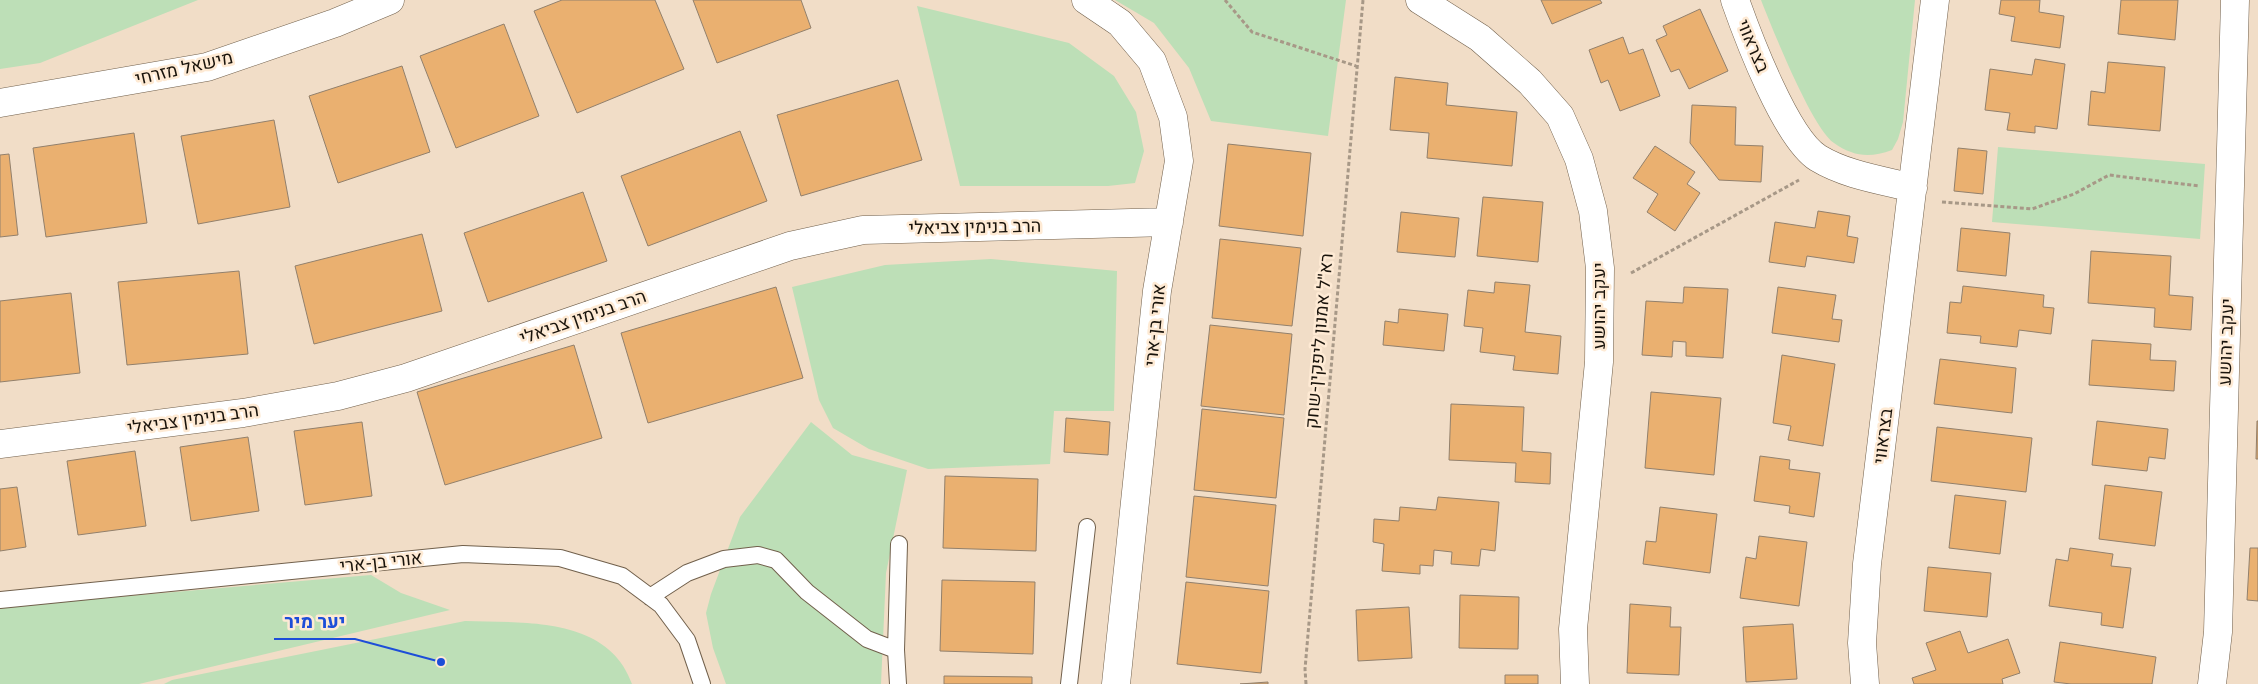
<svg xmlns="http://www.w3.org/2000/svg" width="2258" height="684" font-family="Lato,Heebo,sans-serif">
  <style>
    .green { fill: #bddfb7 }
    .building { fill: #eab070; stroke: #92806c }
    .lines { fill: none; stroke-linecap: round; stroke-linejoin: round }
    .service-casing { stroke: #71604c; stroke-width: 18 }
    .minor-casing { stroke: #71604c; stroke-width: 29 }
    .path { stroke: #a79887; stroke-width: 3; stroke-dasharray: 4 2.5; stroke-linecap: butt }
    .service { stroke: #fff; stroke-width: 16 }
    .minor { stroke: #fff; stroke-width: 28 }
    .labels { text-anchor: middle; stroke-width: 5; stroke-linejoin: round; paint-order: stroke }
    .street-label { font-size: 18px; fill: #19130b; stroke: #feead4 }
    .leader { fill: none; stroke: #1d4ed8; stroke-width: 2 }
    .callout-dot { fill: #1d4ed8; stroke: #feead4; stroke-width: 2 }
    .callout-label { font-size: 19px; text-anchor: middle; font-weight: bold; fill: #1d4ed8; stroke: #feead4; stroke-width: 5; stroke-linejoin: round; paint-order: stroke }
  </style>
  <rect width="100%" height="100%" fill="#f1ddc7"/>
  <!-- green -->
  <path class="green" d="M0,0H198L40,63L0,69Z
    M1115,0H1346L1328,136L1211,121L1189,68L1154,23Z
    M1761,0H1915L1903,122L1898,139L1892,150C1870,158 1854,157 1834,143C1812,128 1772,28 1761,0Z
    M917,6L1069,43L1114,76L1136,112L1144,151L1135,183L1108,186H960Z
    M1998,147L2205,164L2200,239L1992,222Z
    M991,259L1117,271L1114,411H1054L1050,464L928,469L869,449L833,428L819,400L792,287L885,265Z
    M811,422L852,455L907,470L886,573L881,684H726L713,648L706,613L711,594L740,517Z
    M371,575L401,593L450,610L139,684H0V607Z
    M465,621C524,623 608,616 632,684H164L172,680Z"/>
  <!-- building -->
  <path class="building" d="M562,0H655L684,69L577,113L534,11Z
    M693,0H801L811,28L717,63Z
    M1541,0H1600L1602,3L1552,24Z
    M2001,0H2040L2039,12L2064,16L2060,48L2011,41L2015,17L1999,14Z
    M2121,0H2178L2175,40L2118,34Z
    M1700,9L1728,71L1689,89L1679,69L1671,72L1656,40L1667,35L1663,26Z
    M504,24L539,116L456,148L420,56Z
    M1623,37L1629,54L1643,49L1660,96L1620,111L1608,80L1601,83L1589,50Z
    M2035,59L2065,64L2057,129L2035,126V133L2007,130L2010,113L1985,110L1990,69L2032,75Z
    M2108,62L2165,67L2160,131L2088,125L2091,91L2105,93Z
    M402,66L430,152L338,183L309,96Z
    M1395,77L1448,83L1446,105L1517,112L1512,166L1427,158L1429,133L1390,130Z
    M898,80L922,160L801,196L777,115Z
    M1692,105L1736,107L1735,145L1763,146L1761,182L1719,180L1690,143Z
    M274,120L290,207L198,224L181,136Z
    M740,131L767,201L648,246L621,176Z
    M134,133L147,223L46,237L33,148Z
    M1228,144L1311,153L1303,236L1219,226Z
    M1655,146L1695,172L1687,184L1700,193L1675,231L1647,212L1658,194L1633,178Z
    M1958,148L1987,151L1983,194L1954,191Z
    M9,154L18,235L0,237V155Z
    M583,192L607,261L488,302L464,233Z
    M1483,197L1543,202L1538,262L1477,256Z
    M1818,211L1850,216L1847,236L1858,238L1854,263L1807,256L1805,267L1769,262L1775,222L1815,228Z
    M1401,212L1459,218L1455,257L1397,252Z
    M1961,228L2010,233L2006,276L1957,271Z
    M422,234L442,311L314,344L295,266Z
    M1220,239L1301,248L1292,326L1212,318Z
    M2091,251L2171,256L2169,295L2193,297L2191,330L2154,327L2155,308L2088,303Z
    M239,271L248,354L127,365L118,282Z
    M1495,282L1530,285L1525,332L1561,336L1558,374L1513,370L1515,356L1480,352L1483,328L1464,326L1468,290L1494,293Z
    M1963,286L2044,295L2043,307L2054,308L2051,334L2019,330L2017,347L1980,343L1981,336L1947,333L1950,302L1961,303Z
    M776,287L803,378L648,423L621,333Z
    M1684,287L1728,289L1723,358L1686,356V342L1673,341L1672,357L1642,355L1646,301L1683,303Z
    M1778,287L1836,295L1832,319L1842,320L1839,342L1772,333Z
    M71,293L80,373L0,382V301Z
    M1399,309L1448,314L1444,351L1383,345L1385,321L1398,323Z
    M1210,325L1292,334L1284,415L1201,406Z
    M2092,340L2151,344L2150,360L2176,361L2174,391L2089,385Z
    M574,345L602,438L445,485L417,392Z
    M1782,355L1835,364L1823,446L1788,440L1791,426L1773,423Z
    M1940,359L2016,368L2012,413L1934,404Z
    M1651,392L1721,398L1714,475L1645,468Z
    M1451,404L1524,407L1522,451L1551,453L1550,484L1515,482L1516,463L1449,460Z
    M1202,409L1284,418L1276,498L1194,490Z
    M1066,418L1110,422L1108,455L1064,452Z
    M2097,421L2168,429L2165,459L2149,457L2147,471L2092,465Z
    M2257,421H2258V459H2256Z
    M362,422L372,496L305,505L294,431Z
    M1937,427L2032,438L2026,492L1931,481Z
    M248,437L259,511L191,521L180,447Z
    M135,451L146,526L78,535L67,461Z
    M1760,456L1790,460L1789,469L1820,473L1814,517L1789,513L1790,506L1754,501Z
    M945,476L1038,479L1036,551L943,548Z
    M2105,485L2162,492L2155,546L2099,539Z
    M17,487L26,547L0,551V489Z
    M1955,495L2006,501L2000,554L1949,548Z
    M1194,496L1276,505L1268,586L1186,577Z
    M1438,497L1499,502L1495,551L1481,549L1479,566L1451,564L1452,552L1434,550L1433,566L1420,565V574L1382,571L1384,544L1373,542L1374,519L1399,521L1400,507L1436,510Z
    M1660,507L1717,514L1710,573L1643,564L1646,541L1656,542Z
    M1759,536L1807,542L1799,606L1740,598L1746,557L1756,559Z
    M2070,548L2113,554L2111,566L2131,568L2123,628L2101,625L2102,613L2049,606L2056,559L2068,561Z
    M2250,548H2258V601L2247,600Z
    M1928,567L1991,573L1987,617L1924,611Z
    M942,580L1035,582L1033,654L940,651Z
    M1186,582L1269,591L1261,673L1177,664Z
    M1460,595L1519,597L1518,649L1459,648Z
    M1630,604L1671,607L1670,627H1681L1679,675L1627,673Z
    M1409,607L1412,658L1358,661L1356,610Z
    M1793,624L1797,679L1746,682L1743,627Z
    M1960,631L1968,653L2008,639L2020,673L2002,679L2003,684H1914L1912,678L1936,670L1926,643Z
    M2060,642L2156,657L2152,684H2071L2054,682Z
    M1505,675H1538V684H1505Z
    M944,676L1032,677V684H944Z
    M1268,682V684H1240Z"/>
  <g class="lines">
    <defs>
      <path id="service" d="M650,597L687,573L724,559L758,555L776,560L807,592L867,639L896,650
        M0,600L463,554L560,558L622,576L661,605L687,640L702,684
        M898,684L896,650L899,544
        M1069,684L1087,527"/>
      <path id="minor" d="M1086,0L1120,23L1152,61L1173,117L1179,161L1157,291L1116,684
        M1420,0L1480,38L1530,82L1560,116L1579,159L1593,211L1600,268L1599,362L1573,629L1575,684
        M1735,0C1748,37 1786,138 1818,158C1846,175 1881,180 1913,188
        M0,103L207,67L335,23L390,0
        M0,444L243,413L338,396L406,378L790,246L863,230L1169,222
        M1865,684L1862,643L1867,564L1935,0
        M2212,684L2218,632L2235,0"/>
    </defs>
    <!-- service casing -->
    <use href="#service" class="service-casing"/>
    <!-- minor casing -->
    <use href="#minor" class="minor-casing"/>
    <!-- path -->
    <path class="path" d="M1225,0L1252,32L1356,66
      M1942,202L2032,209L2074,194L2109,175L2199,186
      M1631,273L1799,180
      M1306,684L1305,669L1363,0"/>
    <!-- service -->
    <use href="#service" class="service"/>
    <!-- minor -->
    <use href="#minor" class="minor"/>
  </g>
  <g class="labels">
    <!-- street labels -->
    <g class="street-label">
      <text transform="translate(1753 46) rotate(67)" y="6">בצראווי</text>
      <text transform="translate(184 68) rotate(-13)" y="6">מישאל מזרחי</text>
      <text transform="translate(975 227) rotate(-1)" y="6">הרב בנימין צביאלי</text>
      <text transform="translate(1599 306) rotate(-90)" y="6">יעקב יהושע</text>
      <text transform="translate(583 317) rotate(-19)" y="6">הרב בנימין צביאלי</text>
      <text transform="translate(1155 325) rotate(-84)" y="6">אורי בן-ארי</text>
      <text transform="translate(1319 341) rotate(-85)" y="6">רא"ל אמנון ליפקין-שחק</text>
      <text transform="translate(2226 342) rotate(-88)" y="6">יעקב יהושע</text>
      <text transform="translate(193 419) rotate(-8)" y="6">הרב בנימין צביאלי</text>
      <text transform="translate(1883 436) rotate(-83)" y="6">בצראווי</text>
      <text transform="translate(381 562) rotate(-6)" y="6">אורי בן-ארי</text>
    </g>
  </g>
  <!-- callouts -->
  <path class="leader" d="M441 662L355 639H274"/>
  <circle class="callout-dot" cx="441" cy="662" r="5"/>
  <g class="callout-label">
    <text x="315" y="628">יער מיר</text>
  </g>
</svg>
